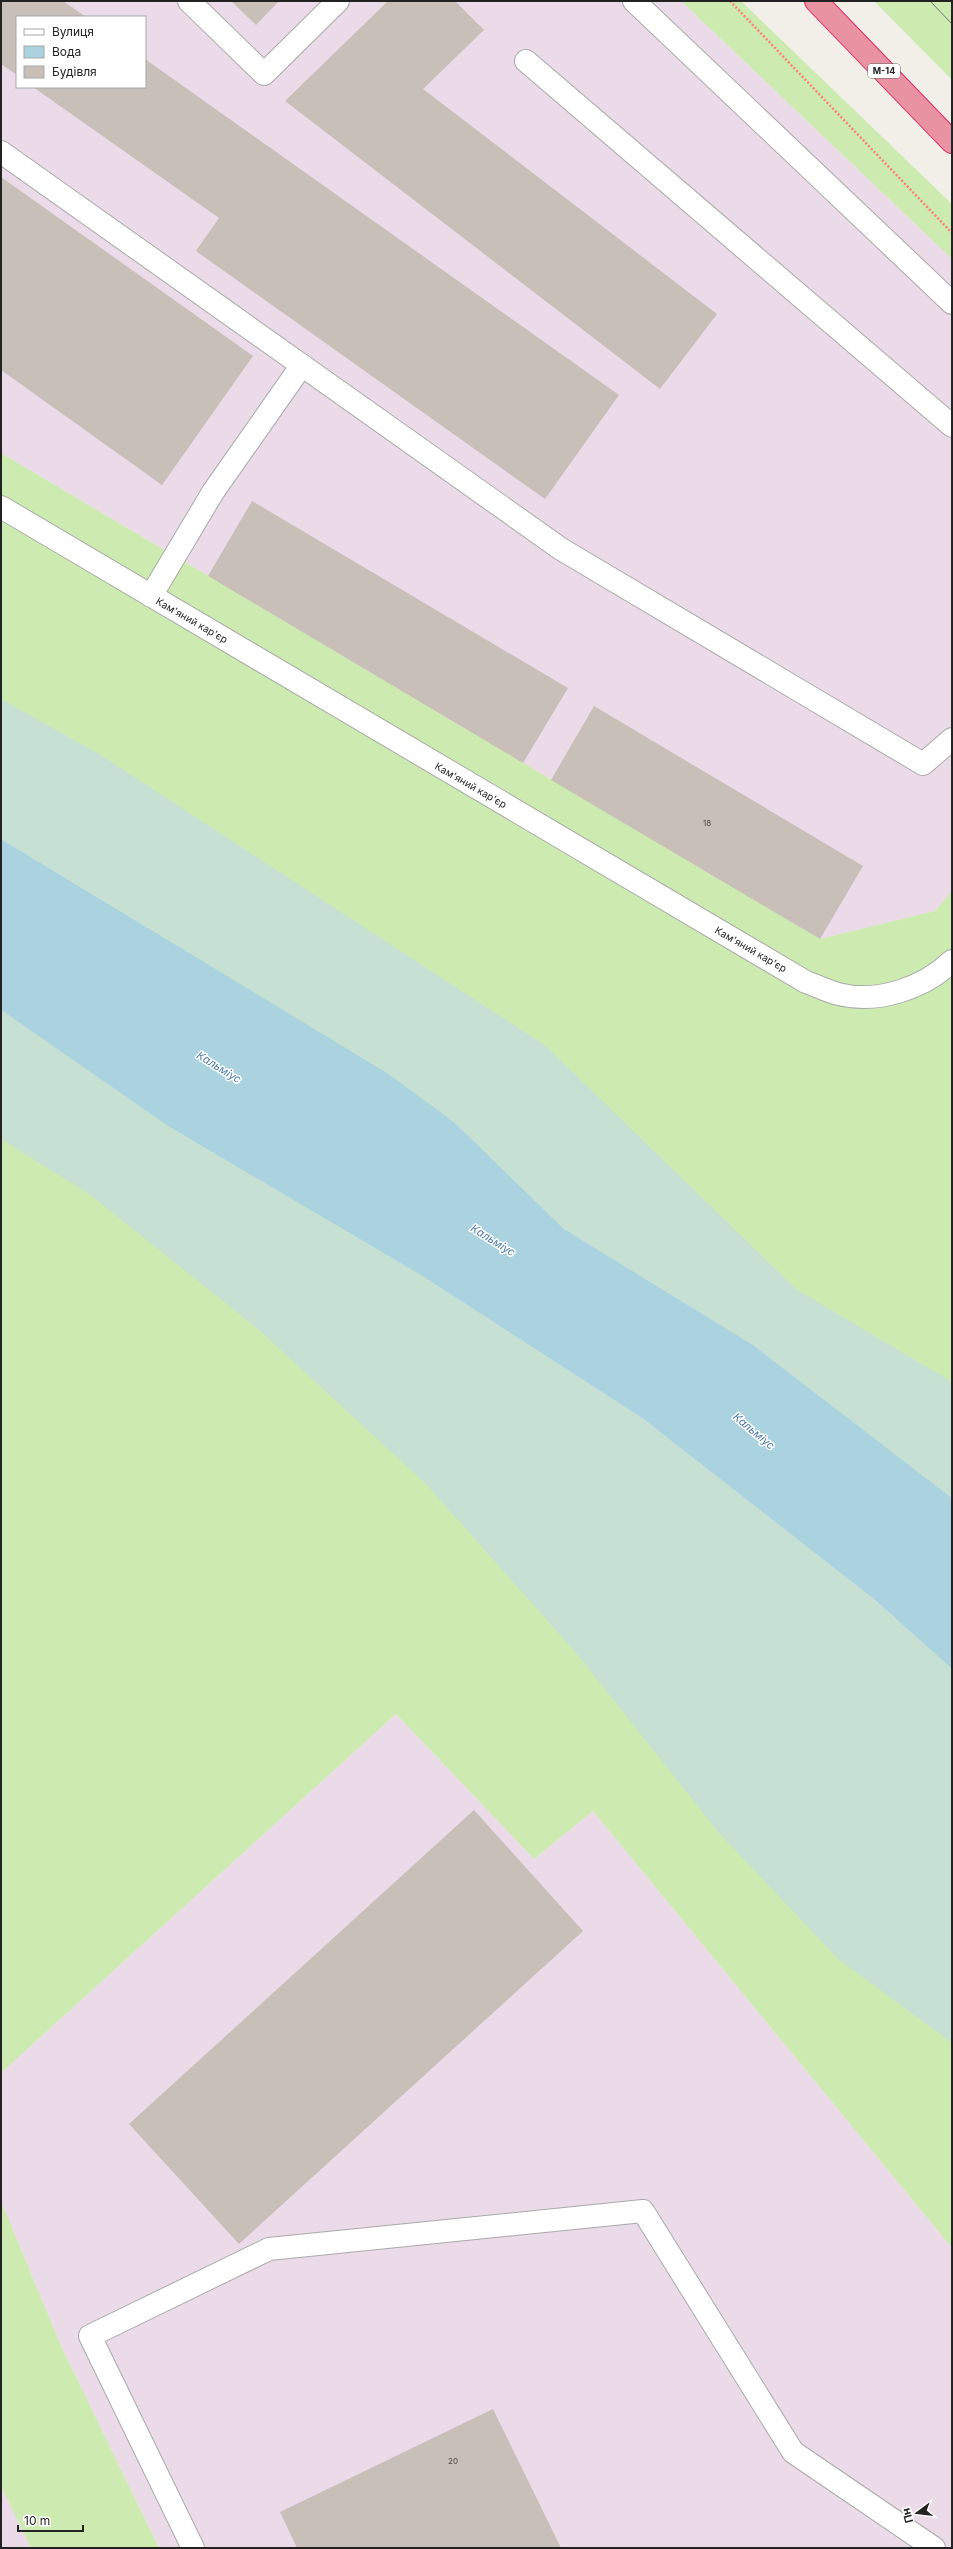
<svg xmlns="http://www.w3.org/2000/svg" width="953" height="2549" font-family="Inter,sans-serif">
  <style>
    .industrial { fill: #ebdbe8; fill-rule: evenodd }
    .grass { fill: #cdebb0 }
    .wetland { fill: #c6e0d4 }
    .water { fill: #aad3df }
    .building { fill: #c7bfb8 }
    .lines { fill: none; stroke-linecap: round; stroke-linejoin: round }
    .minor-casing { stroke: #a9a9a9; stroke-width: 24 }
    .highway-casing { stroke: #dc2a67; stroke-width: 24 }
    .path { stroke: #fa8072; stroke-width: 2.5; stroke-dasharray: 2 2; stroke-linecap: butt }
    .minor { stroke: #fff; stroke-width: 22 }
    .highway { stroke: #e892a2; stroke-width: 22 }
    .tram { stroke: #707070; stroke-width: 1 }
    .labels { text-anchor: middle; stroke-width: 3; stroke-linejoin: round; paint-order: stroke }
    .number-label { font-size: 8px; fill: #4b4948 }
    .shield { fill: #fff; stroke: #646464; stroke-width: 1 }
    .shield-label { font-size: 9px; font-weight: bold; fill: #222 }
    .street-label { font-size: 10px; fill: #222; stroke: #fff }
    .water-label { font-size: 11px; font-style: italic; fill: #4a7aab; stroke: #fff }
  </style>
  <rect width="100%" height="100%" fill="#f2efe9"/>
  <!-- industrial -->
  <path class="industrial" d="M1,1H681L952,259V891L935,911L820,939L1,453ZM17,17H145V87H17Z
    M396,1714L534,1859L593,1811L952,2248V2548H159L62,2348L1,2201V2073Z
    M1,2486L31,2548H1Z"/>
  <!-- grass -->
  <path class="grass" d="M681,1H741L952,204V259Z
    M874,1H952V80Z
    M1,453L820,939L935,911L952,891V1498L753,1345L564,1229L454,1122L98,897L1,839Z
    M1,1010L168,1126L419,1274L952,1669V2248L593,1811L534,1859L396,1714L1,2073Z
    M1,2201L62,2348L159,2548H31L1,2486Z"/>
  <!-- wetland -->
  <path class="wetland" d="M1,699L99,754L546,1046L796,1289L952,1382V1498L753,1345L564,1229L454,1122L387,1073L1,839Z
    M1,1010L168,1126L419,1274L642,1418L875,1600L952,1669V2043L838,1959L719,1833L577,1654L427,1485L259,1330L89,1194L1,1139Z"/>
  <!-- water -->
  <path class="water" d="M1,839L387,1073L454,1122L564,1229L753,1345L952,1498V1669L875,1600L642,1418L419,1274L168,1126L1,1010Z"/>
  <!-- building -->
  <path class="building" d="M1,1H63L86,17H17V75L1,64Z
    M231,1H279L256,25Z
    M388,1H455L484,30L423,89L717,314L660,389L285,101Z
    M145,59L619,395L545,499L196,251L219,218L33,87H145Z
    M1,177L253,356L162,485L1,370Z
    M252,501L568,688L523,763L208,576Z
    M594,706L863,866L820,939L551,780Z
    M474,1810L583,1931L239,2244L129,2124Z
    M493,2409L561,2548H297L280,2512Z"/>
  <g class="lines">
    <defs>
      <path id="minor" d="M189,1L264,74L338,1
        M634,1L952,303
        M526,61L952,426
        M1,152L561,549L923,764L952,739
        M1,507L806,982C817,986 827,991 838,994C878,1004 924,988 952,961
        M151,596L213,492L302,365
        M193,2548L90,2336L269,2249L643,2211L793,2452L934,2548"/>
      <path id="highway" d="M816,1L952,142"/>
    </defs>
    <!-- minor casing -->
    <use href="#minor" class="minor-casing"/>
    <!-- highway casing -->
    <use href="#highway" class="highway-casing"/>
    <!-- path -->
    <path class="path" d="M730,1L952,233"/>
    <!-- minor -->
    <use href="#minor" class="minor"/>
    <!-- highway -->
    <use href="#highway" class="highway"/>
    <!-- tram -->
    <path class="tram" d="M930,1L952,24"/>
  </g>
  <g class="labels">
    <!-- number labels -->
    <g class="number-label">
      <text x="707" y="826">18</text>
      <text x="453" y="2464">20</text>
    </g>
    <!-- shield labels -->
    <rect class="shield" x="868" y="64" width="32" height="14" rx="3"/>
    <g class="shield-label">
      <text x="884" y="74">М-14</text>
    </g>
    <!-- street labels -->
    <g class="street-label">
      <text transform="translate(192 620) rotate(30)" y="4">Кам'яний кар'єр</text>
      <text transform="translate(471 785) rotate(30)" y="4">Кам'яний кар'єр</text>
      <text transform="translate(751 949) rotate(30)" y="4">Кам'яний кар'єр</text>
    </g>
    <!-- water labels -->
    <g class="water-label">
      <text transform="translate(219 1067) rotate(32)" y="4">Кальміус</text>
      <text transform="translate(493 1240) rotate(32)" y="4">Кальміус</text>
      <text transform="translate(754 1431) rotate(40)" y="4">Кальміус</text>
    </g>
  </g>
  <!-- border -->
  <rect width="953" height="2549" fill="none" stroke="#222222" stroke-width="4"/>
  <!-- legend -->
  <rect x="16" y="16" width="130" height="72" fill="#ffffff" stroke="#a7a7a7"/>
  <rect x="24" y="29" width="20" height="6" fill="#ffffff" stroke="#a7a7a7"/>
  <text x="52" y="36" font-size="12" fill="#222222">Вулиця</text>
  <rect x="24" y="46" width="20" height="12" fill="#aad3df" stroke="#a7a7a7"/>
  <text x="52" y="56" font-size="12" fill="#222222">Вода</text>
  <rect x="24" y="66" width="20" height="12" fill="#c7bfb8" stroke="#a7a7a7"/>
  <text x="52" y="76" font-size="12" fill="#222222">Будівля</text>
  <!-- north arrow -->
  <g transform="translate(917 2513) rotate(255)" stroke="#ffffff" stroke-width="3" paint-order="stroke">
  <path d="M0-3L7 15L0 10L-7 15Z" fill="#222222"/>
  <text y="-6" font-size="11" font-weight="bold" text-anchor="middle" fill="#222222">Пн</text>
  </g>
  <!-- scale -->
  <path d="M18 2525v6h65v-6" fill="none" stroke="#222222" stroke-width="2"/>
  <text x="24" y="2525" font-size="12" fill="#222222" stroke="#ffffff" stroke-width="3" paint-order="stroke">10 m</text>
</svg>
